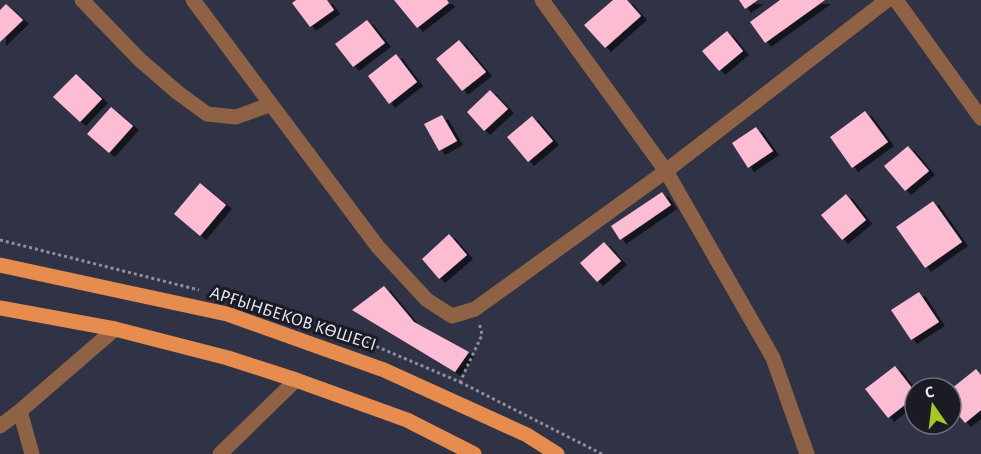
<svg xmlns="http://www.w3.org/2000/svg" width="981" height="454" viewBox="0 0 981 454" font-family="'Alegreya Sans',sans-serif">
<defs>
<filter id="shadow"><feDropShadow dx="6" dy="4" stdDeviation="0" flood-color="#0009"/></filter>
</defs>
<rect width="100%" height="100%" fill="#303245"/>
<path fill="#fcbcd3" filter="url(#shadow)" d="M296 0H327L334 10 310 27 292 3Z
M394 0H447L449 3 417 28Z
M613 0H627L641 16 605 48 584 25Z
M739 0H758L745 9Z
M780 0H825L765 43 750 22Z
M6 4 23 20 0 42V10Z
M367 20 385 43 353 67 335 44Z
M727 31 743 51 719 71 702 51Z
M459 40 486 72 462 91 436 59Z
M396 54 417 82 389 104 368 76Z
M76 74 102 99 80 122 53 97Z
M490 90 508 109 484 131 467 112Z
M111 107 133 126 109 153 87 134Z
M865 111 888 142 852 168 830 137Z
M442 115 457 141 439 151 424 124Z
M532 116 553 141 528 162 507 137Z
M756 127 773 151 748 168 732 143Z
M908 146 929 171 905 191 884 166Z
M200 183 226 205 200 236 174 214Z
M662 192 671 205 620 240 611 226Z
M846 194 866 220 842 240 821 215Z
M933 201 962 242 925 268 896 227Z
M449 234 467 255 439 279 422 259Z
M604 242 621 261 597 282 580 263Z
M384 286 414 322 469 352 455 372 352 310Z
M919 292 939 322 911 340 891 310Z
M895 366 915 392V397L888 418 865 389Z
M976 369 981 375V410L965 423 951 406V389Z"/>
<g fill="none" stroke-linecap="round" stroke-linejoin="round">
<path stroke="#8d8f9e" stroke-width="3" stroke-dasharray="3 3" stroke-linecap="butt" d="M0 240 199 290
M257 307 333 328 460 382 482 335 479 322
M460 382 602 454"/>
<path stroke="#8f6246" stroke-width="15" d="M82 0 140 60 177 92 207 114 236 117 269 105
M193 0 378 247 427 300 452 316 475 309 666 171 887 0
M542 0 666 171 773 358 807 454
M896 0 981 118
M20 411 32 454
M0 426 20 411 115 329
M220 454 296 380"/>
<path stroke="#e78c4f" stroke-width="15" d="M0 265 227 314 384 370 527 435 557 454
M0 308 115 329 228 358 296 380 407 420 474 454"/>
</g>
<g text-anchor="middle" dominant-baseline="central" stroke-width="6" stroke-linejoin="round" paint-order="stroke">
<g font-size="18" fill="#e9ebf7" stroke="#1a1b24">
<text transform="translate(293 319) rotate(18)">АРҒЫНБЕКОВ КӨШЕСІ</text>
</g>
</g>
<g transform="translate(933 406) rotate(346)"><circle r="28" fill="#1a1b24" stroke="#6d6e78" stroke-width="1.5"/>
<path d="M0-4.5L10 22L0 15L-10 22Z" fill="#a5c822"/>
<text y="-9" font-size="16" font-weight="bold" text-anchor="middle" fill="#e9ebf7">С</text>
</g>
</svg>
